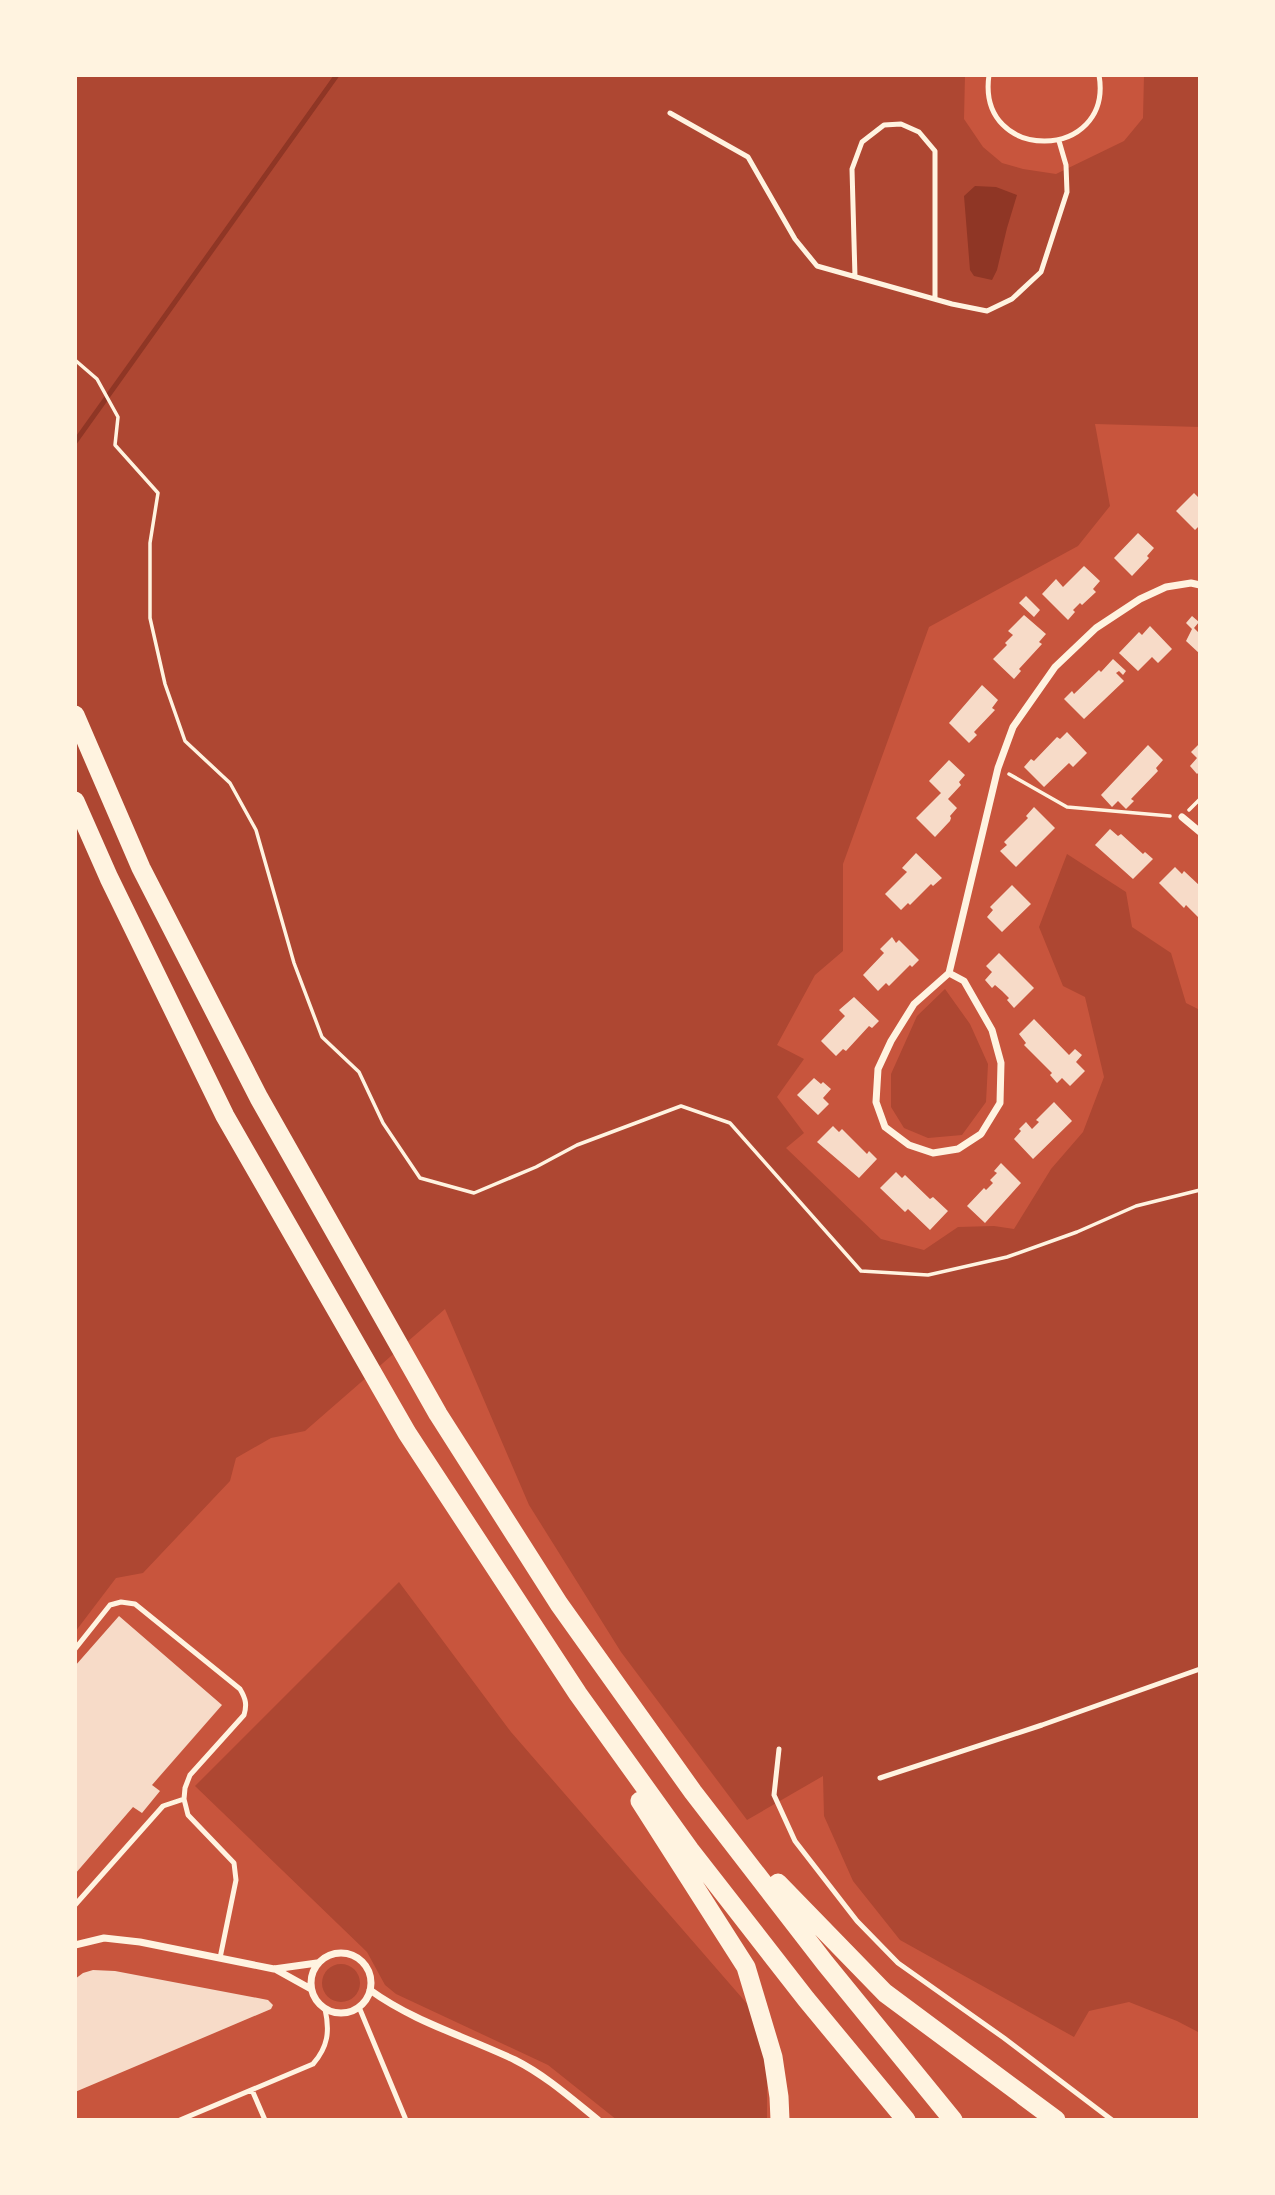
<svg xmlns="http://www.w3.org/2000/svg" width="1275" height="2195" viewBox="0 0 1275 2195" font-family="'Playfair Display',serif">
<rect width="100%" height="100%" fill="#c8553d"/>
<path fill="#ae4732" d="M75 75H965L964 119 983 147 1002 163 1023 169 1056 174 1124 141 1143 118 1144 75H1200V427L1095 424 1110 506 1078 546 929 627 843 864V951L815 975 777 1045 804 1059 777 1097 804 1133 786 1148 881 1239 924 1250 958 1227 994 1226 1014 1229 1051 1169 1083 1132 1104 1077 1085 997 1063 986 1039 927 1067 854 1126 892 1132 927 1171 953 1186 1003 1200 1010V2033L1177 2021 1129 2002 1089 2011 1074 2037 900 1940 853 1881 824 1816 823 1776 747 1820 621 1652 529 1505 445 1309 305 1431 271 1438 236 1458 230 1481 143 1573 116 1578 75 1632Z
M945 989 970 1024 988 1064 986 1102 962 1135 928 1138 904 1128 891 1107V1074L917 1016Z
M399 1582 511 1732 749 2006 767 2058V2120H617L548 2065 396 1994 385 1985 367 1952 195 1786Z
M322 1983a19 19 0 1 1 38 0a19 19 0 1 1-38 0Z"/>
<path fill="#8f3625" d="M975 186 996 187 1017 195 1007 228 997 270 992 280 974 276 970 270 964 196Z"/>
<g fill="none" stroke-linecap="round" stroke-linejoin="round">
<path stroke="#8f3625" stroke-width="5" d="M75 442 337 75"/>
</g>
<path fill="#f7dbc8" d="M1194 493 1200 499V525L1195 530 1176 511Z
M1138 533 1154 548 1147 556 1149 558 1132 576 1114 558Z
M1084 566 1100 581 1093 589 1096 592 1082 605 1080 603 1073 610 1075 612 1068 620 1042 594 1056 579 1063 587Z
M1026 596 1040 610 1034 617 1019 603Z
M1024 615 1046 634 1039 642 1042 644 1019 669 1021 671 1014 679 993 659 1007 645 1005 643 1013 635 1008 631Z
M1192 616 1199 622 1194 628 1200 634V654L1186 641 1192 629 1186 623Z
M1150 626 1172 649 1158 663 1152 657 1138 671 1119 653 1139 632 1142 635Z
M1113 659 1126 671 1123 675 1119 671 1116 673 1124 681 1084 719 1064 699 1072 691 1074 694 1099 670 1101 672Z
M982 685 998 700 992 708 995 710 974 732 977 735 969 743 949 723Z
M1067 732 1087 753 1073 767 1069 763 1044 787 1024 767 1031 759 1034 761 1057 737 1060 739Z
M1200 743V771L1197 774 1190 766 1197 758 1191 752Z
M1148 745 1163 760 1156 768 1158 771 1131 799 1134 801 1126 809 1118 801 1112 807 1101 795Z
M949 760 965 775 959 782 961 785 948 799 957 808 950 816 951 818 950 821 935 837 916 818 941 793 929 781Z
M1034 807 1055 828 1016 867 1000 851 1007 845 1004 842 1028 818 1026 816Z
M1110 829 1118 836 1121 834 1143 854 1145 852 1153 859 1133 879 1095 845Z
M916 853 942 878 933 886 931 884 910 905 908 903 901 910 885 894 907 872 902 868Z
M1175 867 1182 874 1184 871 1200 886V919L1186 905 1184 908 1159 883Z
M1012 885 1031 904 1002 932 987 917 993 910 990 907Z
M892 937 896 943 899 940 919 960 912 967 910 965 889 986 886 983 878 991 863 975 884 953 880 949Z
M999 953 1034 988 1014 1008 1007 1000 1009 998 1002 991 995 985 992 988 985 980 992 972 986 966Z
M854 997 879 1021 872 1028 869 1026 846 1051 843 1049 836 1056 821 1041 845 1016 839 1010Z
M1034 1019 1069 1055 1075 1049 1082 1055 1076 1062 1085 1071 1070 1086 1062 1078 1057 1083 1050 1075 1052 1073 1024 1045 1026 1043 1019 1034Z
M814 1078 821 1084 823 1082 831 1089 823 1098 829 1104 818 1115 797 1095Z
M1054 1102 1072 1121 1033 1159 1014 1139 1021 1131 1019 1129 1026 1122 1032 1129 1039 1122 1036 1120Z
M833 1126 839 1132 842 1129 867 1154 869 1151 877 1159 859 1178 817 1142Z
M1001 1163 1021 1183 985 1223 967 1206 984 1188 986 1190 993 1183 990 1180 997 1173 994 1171Z
M896 1172 902 1178 905 1175 930 1199 933 1197 948 1211 930 1230 908 1209 905 1212 880 1188Z
M119 1616 222 1705 152 1785 160 1791 142 1813 133 1807 75 1874V1666Z
M93 1970 115 1971 268 2000 273 2005 271 2009 75 2092V1979L83 1973Z"/>
<g fill="none" stroke-linecap="round" stroke-linejoin="round">
<path stroke="#fff3e0" stroke-width="3.5" d="M75 360 97 379 118 417 115 445 158 493 150 543V618L165 684 185 741 230 783 256 830 294 963 322 1037 359 1072 383 1123 420 1178 474 1193 536 1167 577 1145 681 1106 730 1123 861 1271 928 1275 1007 1257 1077 1232 1136 1206 1200 1190
M1009 774 1067 807 1170 816
M1189 810 1200 799"/>
<path stroke="#fff3e0" stroke-width="5" d="M989 75C976 164 1114 162 1099 75
M670 113 748 157 795 239 817 266 952 304 987 311 1012 299 1041 272 1067 192 1066 165 1059 141
M855 277 852 169 862 142 884 125 901 124 919 132 935 151V299
M75 1649 110 1605 121 1602 135 1604 240 1689C246 1699 247 1705 244 1715L190 1775 185 1788 184 1799 188 1815 234 1863 236 1880 220 1958
M779 1749 774 1795 795 1841 857 1921 898 1963 1004 2038 1112 2120
M880 1778 1042 1725 1200 1669
M75 1905 163 1806 184 1799
M359 2007 406 2120
M252 2090 265 2120
M180 2120 313 2064C328 2047 330 2031 325 2009"/>
<path stroke="#fff3e0" stroke-width="7" d="M1182 817 1200 832
M949 973 964 981 992 1030 1001 1063 1000 1103 981 1134 958 1149 933 1153 909 1145 885 1127 876 1102 878 1069 891 1041 914 1004 949 973 998 768 1013 727 1055 667 1096 628 1140 599 1166 587 1191 583 1200 585
M75 1945 104 1938 140 1942 274 1969 317 1963
M311 1983a30 30 0 1 1 60 0a30 30 0 1 1-60 0Z
M275 1969 311 1989
M370 1990C414 2022 467 2037 515 2060 545 2075 572 2099 598 2120"/>
<path stroke="#fff3e0" stroke-width="19" d="M75 715 141 868 259 1098 438 1414 559 1604 693 1792 825 1963 953 2120
M75 801 109 878 225 1116 407 1433 578 1694 690 1850 806 1999 906 2120
M640 1801 746 1967 773 2057 779 2097 780 2120
M778 1883 885 1993 1056 2120"/>
</g>
<rect width="1275" height="2195" fill="none" stroke="#fff3e0" stroke-width="154"/>
</svg>
